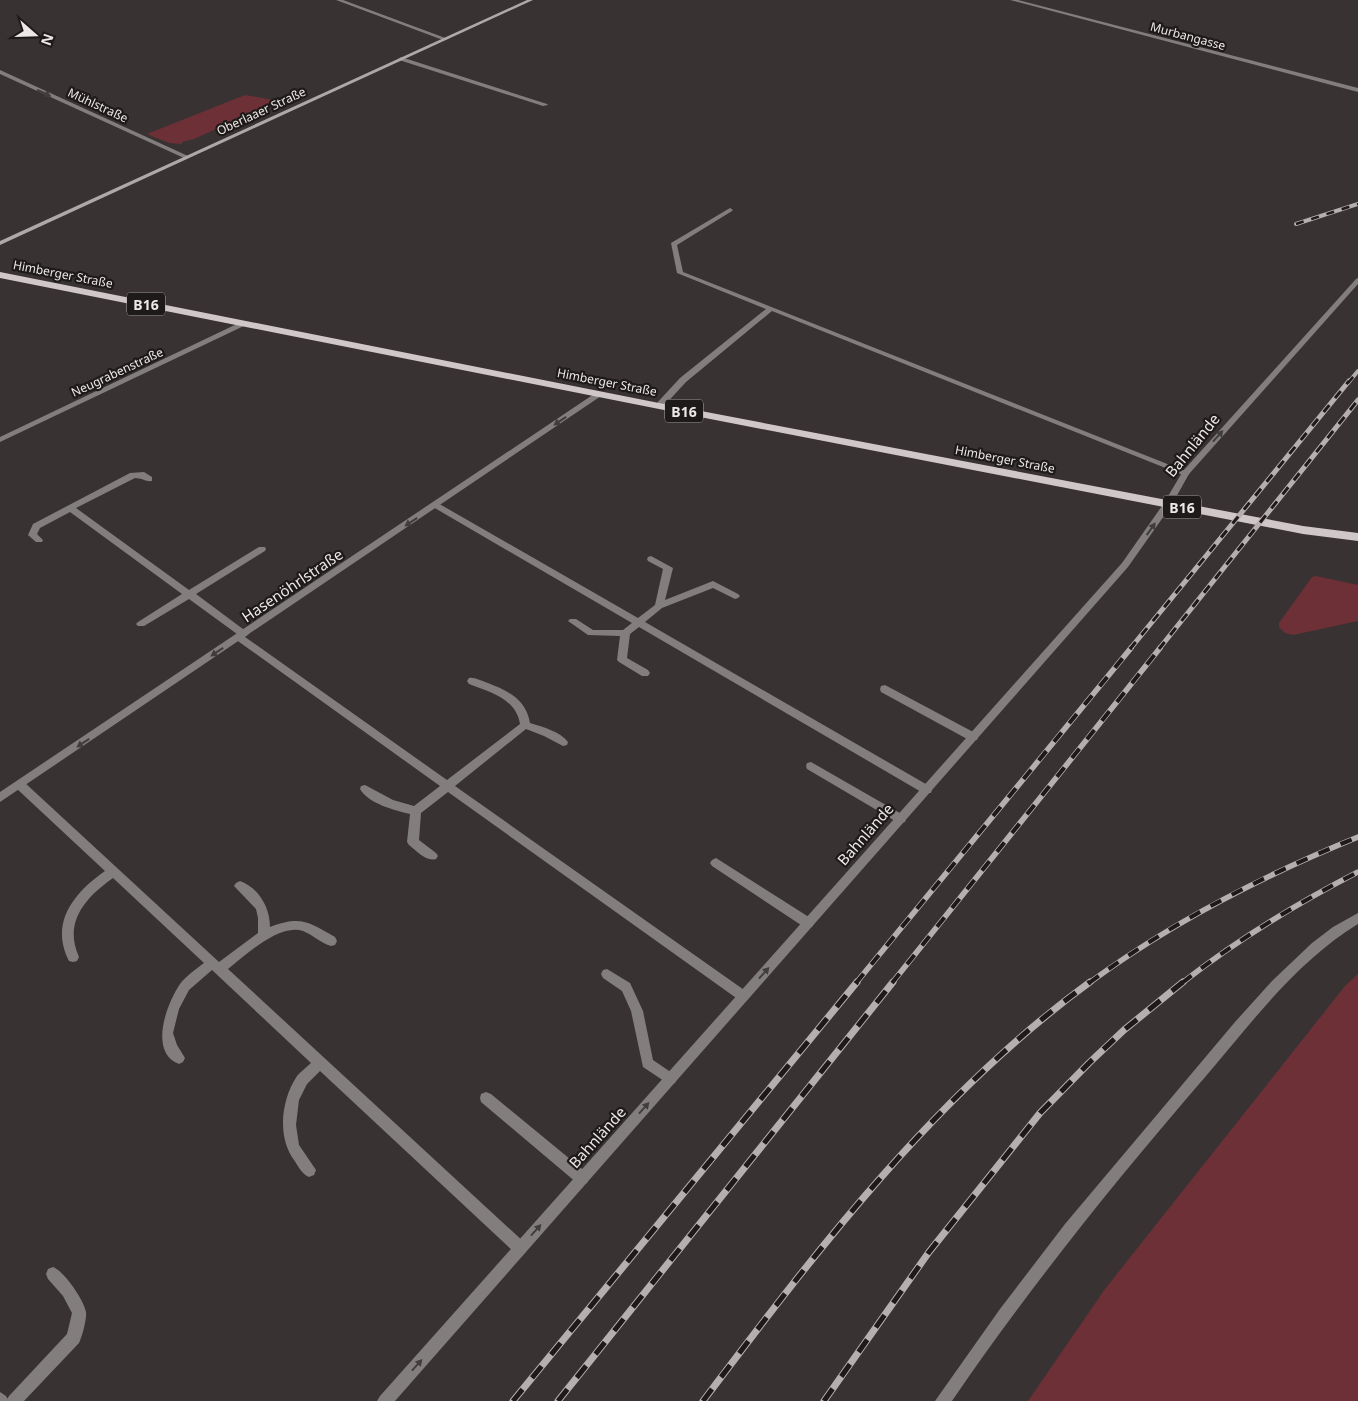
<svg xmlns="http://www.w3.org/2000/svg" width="1358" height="1401" viewBox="0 0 1358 1401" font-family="'Noto Sans',sans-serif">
<rect width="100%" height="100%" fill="#393232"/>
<path fill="#6d3037" d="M245 95 279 101 194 139 182 142V144L169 143 147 134Z
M1316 576 1358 585V621L1293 635 1285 633 1279 627V623L1312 577Z
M1358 974V1401H1028L1105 1289 1345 986Z"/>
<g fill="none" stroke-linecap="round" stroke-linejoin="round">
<path fill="#827e7e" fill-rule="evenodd" d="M401 57 547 104 548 105 543 106 399 60 398 59Z
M730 208 733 210 732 211 677 245 683 272 1190 473 1186 476 1183 475 772 311 686 382 662 408H656V404L680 378 766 309 677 273 671 243Z
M144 472 152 477V481C146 482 142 478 135 478L76 508 189 590 259 547H265L266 549 265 551 196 594 247 632 249 634 245 637 447 780 520 724C516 698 489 692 469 684L467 681 469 678C475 677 481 681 488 683 508 691 526 699 530 723 542 727 560 731 568 742L567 745 563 746 544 736 526 729 455 786 747 992 749 996 747 1000 743 1001 739 1000 448 792 421 813 419 840 436 853 438 856 436 859C426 862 417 851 409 845L407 842 410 814C394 810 369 804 360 789L361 786 365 785 393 800 414 806 440 786 235 639 233 637 237 634 189 599 144 626H138L136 624 138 622 182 594 70 512 40 528 37 534 43 540 42 542H36L28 535 33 524 130 473Z
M436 502 638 618 655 605 663 569 648 561 647 559 648 557 651 556 673 568 665 600 713 581 738 594 740 596 738 598 735 599 713 588 662 608 645 622 931 787 932 790 931 793H923L639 627 630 634 627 658 648 670 650 673 648 676H642L619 662 617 660 620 636 588 635 568 621 570 619H576L593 630H623L632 623 433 507 432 505Z
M885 685 977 734 978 737 977 740H969L881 692 880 689 881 686Z
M811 762 905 816 906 819 905 822 901 823 897 822 807 769 806 766 807 763Z
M20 781 24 782 219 962 258 933V918L256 909 234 886 236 883 240 881C259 888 270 908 270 927 301 915 309 922 335 937L337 941 335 945 331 946C321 943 313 935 303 931 279 923 245 956 228 969L525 1243 527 1248 525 1253 520 1255 515 1253 320 1071 307 1084 299 1100 296 1125 299 1145 316 1170 314 1175 309 1177C302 1174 298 1166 294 1160 277 1137 281 1100 297 1076 301 1071 307 1067 311 1063L212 970 189 990 179 1009 173 1033 177 1045 185 1058 183 1062 179 1064C148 1052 167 1003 180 984 186 976 196 969 204 963L113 878C86 897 63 922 79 957L77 961 73 962 69 961C49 922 75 892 105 871L16 788 15 785 16 782Z
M716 858 812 919 814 923 812 927 808 928 804 927 712 866 710 863 712 860Z
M1358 913V924C1296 962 1253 1021 1206 1076 1116 1180 1030 1287 952 1401H935L1000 1309 1065 1224 1235 1022 1272 981 1312 943 1333 927Z
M607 969 630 983 643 1011 653 1060 675 1075 676 1079 675 1083 670 1085 643 1067 631 1011 622 991 603 978 601 974 603 970Z
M486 1092 491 1094 587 1173 589 1178 587 1183 582 1185 577 1183 481 1102 480 1098 481 1094Z
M53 1267C64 1271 84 1300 86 1312 87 1319 82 1337 79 1343L24 1401H6L9 1396 67 1334 72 1313 63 1296 48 1279 46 1274 48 1269Z"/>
<path fill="#827e7e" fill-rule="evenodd" d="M336 0H343L448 39 443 40Z
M1010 0H1018L1358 88V92Z
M0 70 188 156 189 157 184 158 0 74Z
M1358 278V284L1189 474 1171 506 1128 567 395 1401H377L380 1396 1122 563 1164 503 1183 471 1356 279Z
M241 322 248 324 0 442V437Z
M597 392H600L604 394 0 802V792Z
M0 1392 6 1396 9 1401H0Z"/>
<path fill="#aea8a8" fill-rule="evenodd" d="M527 0H533L0 245V241Z"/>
<path fill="#d0c8c8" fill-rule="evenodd" d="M0 272 659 403 1303 526 1358 533V541L1303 534 659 409 0 278Z"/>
<defs>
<path id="rail-far3" d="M1296 224 1358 204
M1348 383 1358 371"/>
<path id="rail-far2" d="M1130 649 1349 381
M1159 649 1358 400"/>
<path id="rail-far1" d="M856 983 1131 648
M892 983 1160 648
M1089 983C1172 922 1262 876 1358 837
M1182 983C1237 940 1296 904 1358 872"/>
<path id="rail" d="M513 1401 857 982
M558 1401 893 982
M703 1401C817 1250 936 1094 1090 982
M824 1401 929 1252 1040 1113 1089 1063 1124 1030 1183 982"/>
</defs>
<use href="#rail-far3" stroke="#b5afaf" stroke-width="4"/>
<use href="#rail-far2" stroke="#b5afaf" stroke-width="5"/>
<use href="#rail-far1" stroke="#b5afaf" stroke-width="5.5"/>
<use href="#rail" stroke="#b5afaf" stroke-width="7"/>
<use href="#rail-far3" stroke="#1e1a1a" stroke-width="2.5" stroke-dasharray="8" stroke-linecap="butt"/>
<use href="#rail-far2" stroke="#1e1a1a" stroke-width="3" stroke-dasharray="9" stroke-linecap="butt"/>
<use href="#rail-far1" stroke="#1e1a1a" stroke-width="4" stroke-dasharray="12" stroke-linecap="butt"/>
<use href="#rail" stroke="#1e1a1a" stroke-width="5" stroke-dasharray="15" stroke-linecap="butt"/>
</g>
<defs><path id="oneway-solid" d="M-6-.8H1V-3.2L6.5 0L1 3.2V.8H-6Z" transform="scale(1.25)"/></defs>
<g fill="#413d3d">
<use href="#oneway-solid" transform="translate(44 93) rotate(25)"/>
<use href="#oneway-solid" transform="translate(560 421) rotate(146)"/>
<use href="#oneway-solid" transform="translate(1218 436) rotate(-48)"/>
<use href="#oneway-solid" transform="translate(411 522) rotate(146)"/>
<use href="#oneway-solid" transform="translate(1151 529) rotate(-55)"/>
<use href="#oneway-solid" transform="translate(217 652) rotate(146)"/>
<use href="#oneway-solid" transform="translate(83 743) rotate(146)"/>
<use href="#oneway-solid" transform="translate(764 973) rotate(-48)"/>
<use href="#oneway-solid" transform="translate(644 1108) rotate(-48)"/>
<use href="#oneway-solid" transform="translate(536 1230) rotate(-48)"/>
<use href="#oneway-solid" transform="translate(417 1365) rotate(-48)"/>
</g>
<g text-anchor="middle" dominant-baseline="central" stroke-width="4.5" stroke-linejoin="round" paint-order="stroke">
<g font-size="12" fill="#ede8e8" stroke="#1e1a1a">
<text transform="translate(1188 36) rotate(15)">Murbangasse</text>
<text transform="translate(98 105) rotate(25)">Mühlstraße</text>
<text transform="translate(261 111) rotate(-25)">Oberlaaer Straße</text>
<text transform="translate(63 274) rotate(11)">Himberger Straße</text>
<text transform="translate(117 372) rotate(-25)">Neugrabenstraße</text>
<text transform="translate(607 382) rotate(11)">Himberger Straße</text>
<text transform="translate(1005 459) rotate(11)">Himberger Straße</text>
</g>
<g fill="#1e1a1a" stroke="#afaaaa" stroke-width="1">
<rect x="127" y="292.5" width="38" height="23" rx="4"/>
<rect x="665" y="399.5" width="38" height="23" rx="4"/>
<rect x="1163" y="495.5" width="38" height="23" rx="4"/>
</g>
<g font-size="14" font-weight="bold" fill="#ede8e8">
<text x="146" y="304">B16</text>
<text x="684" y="411">B16</text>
<text x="1182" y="507">B16</text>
</g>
<g font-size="15" fill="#ede8e8" stroke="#1e1a1a">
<text transform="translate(1192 445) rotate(-51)">Bahnlände</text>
<text transform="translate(292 585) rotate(-34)">Hasenöhrlstraße</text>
<text transform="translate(865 834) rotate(-49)">Bahnlände</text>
<text transform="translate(597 1137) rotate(-48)">Bahnlände</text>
</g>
</g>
<g transform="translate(35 35) rotate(110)" stroke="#1e1a1a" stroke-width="4" paint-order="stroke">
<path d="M0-4L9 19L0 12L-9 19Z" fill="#ede8e8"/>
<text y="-8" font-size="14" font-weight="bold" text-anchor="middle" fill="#ede8e8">N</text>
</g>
</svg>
